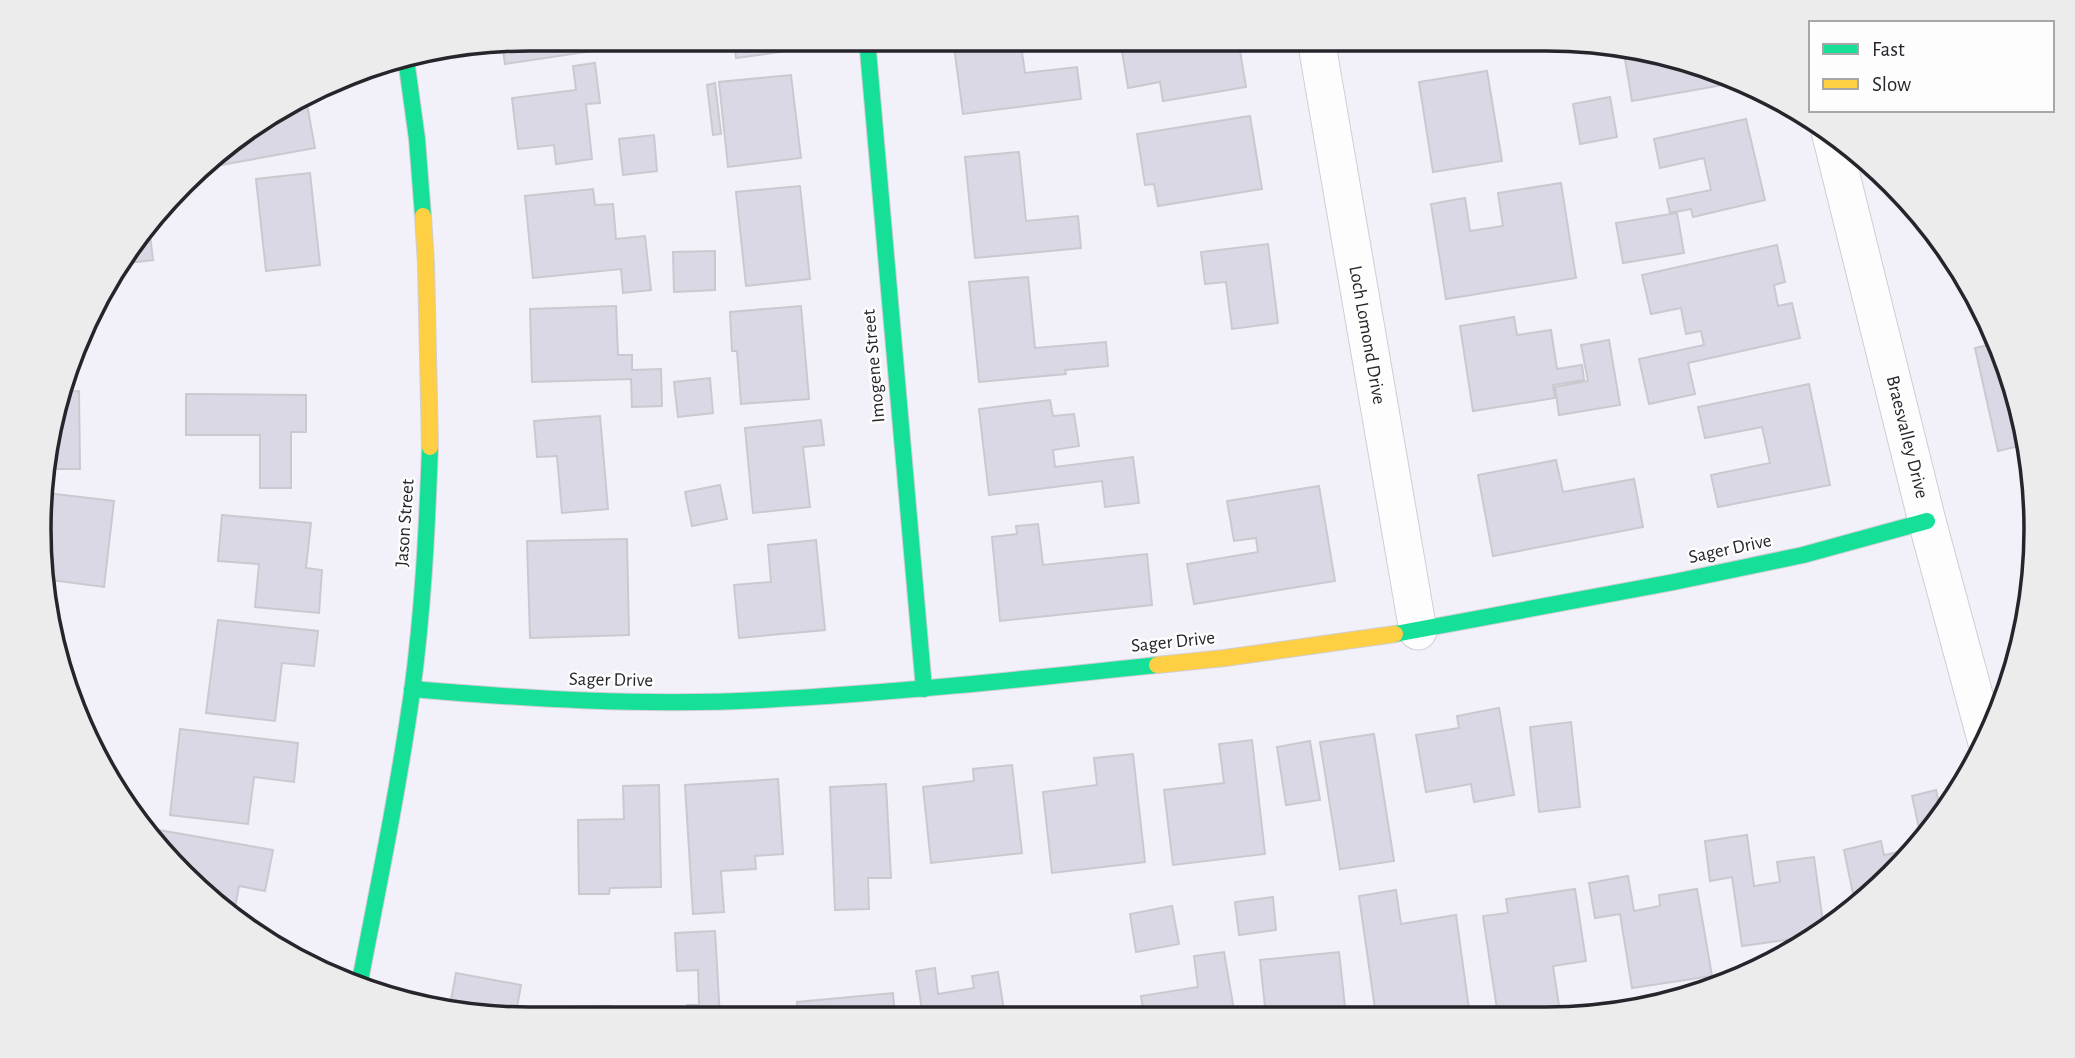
<svg xmlns="http://www.w3.org/2000/svg" width="2075" height="1058" viewBox="0 0 2075 1058" font-family="'Alegreya Sans',sans-serif">
<rect width="100%" height="100%" fill="#f2f0f8"/>
<path fill="#dbd8e5" stroke="#cac9cf" stroke-width="2" d="M529 38 632 39 633 45 505 64 502 43Z
M704 39H794L795 50 736 58 734 41 705 45Z
M953 39H1020L1025 73 1077 67 1081 99 963 114Z
M1120 39H1238L1246 87 1163 101 1160 82 1128 88Z
M1623 47 1673 55 1721 73 1723 85 1632 101Z
M595 63 600 103 586 104 592 159 556 164 554 145 518 149 512 98 576 90 573 66Z
M1487 71 1502 161 1433 172 1419 82Z
M791 75 801 158 728 167 719 82Z
M715 83 721 134 713 135 707 85Z
M1610 97 1617 137 1580 144 1573 104Z
M306 99 315 148 221 165 219 152 230 140Z
M1250 116 1262 189 1158 206 1154 184 1145 185 1137 134Z
M1746 119 1765 200 1693 217 1691 209 1670 213 1667 199 1711 190 1704 158 1660 168 1654 139Z
M654 135 657 171 623 175 619 139Z
M1019 152 1026 221 1078 216 1081 248 975 258 965 157Z
M310 173 320 265 266 271 256 179Z
M1561 183 1576 278 1446 299 1431 204 1465 198 1470 231 1503 226 1498 193Z
M800 186 810 279 746 286 736 192Z
M593 189 595 205 613 204 616 239 645 236 651 290 623 293 621 269 533 278 525 196Z
M1677 213 1684 253 1623 263 1616 223Z
M149 226 153 260 118 264 121 257Z
M1268 244 1278 323 1232 329 1226 282 1205 284 1201 252Z
M1777 245 1785 282 1774 285 1778 306 1792 303 1800 338 1688 363 1695 394 1649 404 1639 359 1704 345 1701 331 1686 334 1681 308 1651 314 1642 275Z
M715 251V290L674 292 673 252Z
M1028 277 1035 348 1106 342 1108 366 1065 370 1066 374 979 382 969 282Z
M616 306 618 355H632V370L661 369 662 406 632 407 631 379 532 382 530 309Z
M801 306 809 399 741 404 737 351H732L730 312Z
M1514 317 1517 335 1551 330 1557 369 1582 365 1584 380 1553 385 1555 398 1473 411 1460 326Z
M1609 340 1620 405 1559 415 1555 387 1588 381 1581 345Z
M1997 343 2010 371 2027 444 1998 451 1975 348Z
M710 378 713 413 678 417 674 382Z
M1809 384 1830 485 1718 507 1711 475 1770 463 1762 427 1705 438 1698 407Z
M79 391 80 469H54V456H51L48 433 61 392Z
M186 394 306 395V432H291V488H260V435H186Z
M1050 400 1053 416 1074 414 1079 446 1053 450 1055 467 1133 457 1139 503 1105 507 1102 481 989 495 979 409Z
M600 416 608 509 562 513 557 456 537 457 534 421Z
M821 420 824 445 803 447 810 507 753 513 745 428Z
M1556 460 1563 492 1634 479 1643 527 1493 556 1478 475Z
M720 485 727 519 692 526 685 492Z
M1319 486 1335 581 1194 604 1187 564 1258 552 1256 538 1234 541 1227 501Z
M46 493 114 501 104 587 43 579Z
M2033 497 2035 560 2025 499Z
M222 515 311 523 306 568 322 570 319 613 255 607 259 564 218 561Z
M1038 524 1043 565 1147 554 1152 605 1000 621 992 537 1017 534 1016 526Z
M627 539 629 635 530 638 527 541Z
M816 540 825 630 739 638 734 585 771 582 768 545Z
M43 589 49 590 47 607 43 593Z
M218 620 318 631 314 666 282 663 275 721 206 713Z
M1499 708 1514 795 1474 802 1471 784 1426 792 1416 735 1459 728 1457 716Z
M1571 722 1580 807 1539 812 1530 727Z
M180 729 298 743 294 782 254 777 248 824 170 815Z
M1374 734 1394 861 1340 869 1320 742Z
M1252 740 1265 854 1173 865 1164 790 1224 783 1219 744Z
M1310 741 1320 800 1286 805 1277 747Z
M1133 754 1145 862 1052 873 1043 792 1097 785 1094 758Z
M1012 765 1022 853 931 863 923 787 974 781 973 769Z
M778 779 783 854 755 856 756 869 721 871 724 912 693 914 685 785Z
M886 784 891 878H868L869 909 835 910 830 787Z
M659 785 661 887 610 888 609 894H579L578 820 624 819 623 786Z
M1936 790 1941 813 1922 842 1912 796Z
M159 830 273 850 265 891 239 886 234 913 182 876 157 841Z
M1747 835 1754 886 1780 882 1777 862 1814 857 1824 930 1814 936 1742 946 1732 877 1710 881 1705 841Z
M1881 841 1884 855 1918 848 1856 908 1844 850Z
M1628 876 1634 911 1660 906 1659 895 1697 889 1712 976 1632 988 1620 914 1595 918 1589 883Z
M1575 889 1586 961 1553 966 1559 1006 1498 1016 1483 916 1508 913 1506 899Z
M1396 890 1401 924 1456 915 1469 1009 1453 1011V1016H1376L1359 896Z
M1273 897 1276 930 1239 935 1235 902Z
M1172 906 1179 944 1136 952 1130 914Z
M715 931 720 1018H688L687 1005H699L698 970 677 971 675 933Z
M1224 952 1235 1016 1144 1017 1141 996 1198 987 1194 956Z
M1339 952 1346 1016H1266L1260 960Z
M935 968 938 994 974 988 972 976 998 972 1005 1017H923L916 971Z
M456 973 521 985 515 1018H497L449 1011Z
M893 993 895 1017 798 1018 797 1002Z
M611 1006V1018H569V1007Z
M639 1013H669V1018H640Z"/>
<g fill="none" stroke-linecap="round" stroke-linejoin="round">
<defs>
<path id="street" d="M1316 39 1418 631
M1830 131 1927 521 1987 743"/>
<path id="fast" d="M867 39 924 689
M406 59 417 139 423 216
M1395 634 1674 582 1803 555 1927 521
M412 689C528 699 645 706 761 700 894 693 1025 679 1157 665
M359 986C378 888 398 791 412 692 423 611 427 529 430 447"/>
<path id="slow" d="M423 216 426 264 430 447
M1157 665 1225 658 1395 634"/>
</defs>
<use href="#street" stroke="#d0ced5" stroke-width="39"/>
<use href="#fast" stroke="#d0ced5" stroke-width="18"/>
<use href="#slow" stroke="#d0ced5" stroke-width="18"/>
<use href="#street" stroke="#fdfdfe" stroke-width="37"/>
<use href="#fast" stroke="#16e098" stroke-width="16"/>
<use href="#slow" stroke="#ffcf43" stroke-width="16"/>
</g>
<g text-anchor="middle" dominant-baseline="central" stroke-width="5" stroke-linejoin="round" paint-order="stroke">
<g font-size="19" fill="#27252c" stroke="#fdfdfd">
<text transform="translate(1367 335) rotate(80)">Loch Lomond Drive</text>
<text transform="translate(874 366) rotate(-95)">Imogene Street</text>
<text transform="translate(1907 437) rotate(76)">Braesvalley Drive</text>
<text transform="translate(405 523) rotate(-86)">Jason Street</text>
<text transform="translate(1730 549) rotate(-12)">Sager Drive</text>
<text transform="translate(1173 642) rotate(-6)">Sager Drive</text>
<text transform="translate(611 680) rotate(1)">Sager Drive</text>
</g>
</g>
<path d="M0 0H2075V1058H0ZM529 51H1546A478 478 0 0 1 2024 529V529A478 478 0 0 1 1546 1007H529A478 478 0 0 1 51 529V529A478 478 0 0 1 529 51Z" fill="#ececec" fill-rule="evenodd"/>
<path fill="none" stroke="#27252c" stroke-width="3.5" d="M529 51H1546A478 478 0 0 1 2024 529V529A478 478 0 0 1 1546 1007H529A478 478 0 0 1 51 529V529A478 478 0 0 1 529 51Z"/>
<rect x="1809" y="21" width="245" height="91" fill="#fdfdfd" stroke="#a7a7a9" stroke-width="2"/>
<rect x="1823" y="44" width="35" height="10" fill="#16e098" stroke="#a7a7a9" stroke-width="2"/>
<text x="1872" y="56" font-size="21" fill="#27252c">Fast</text>
<rect x="1823" y="79" width="35" height="10" fill="#ffcf43" stroke="#a7a7a9" stroke-width="2"/>
<text x="1872" y="91" font-size="21" fill="#27252c">Slow</text>
</svg>
